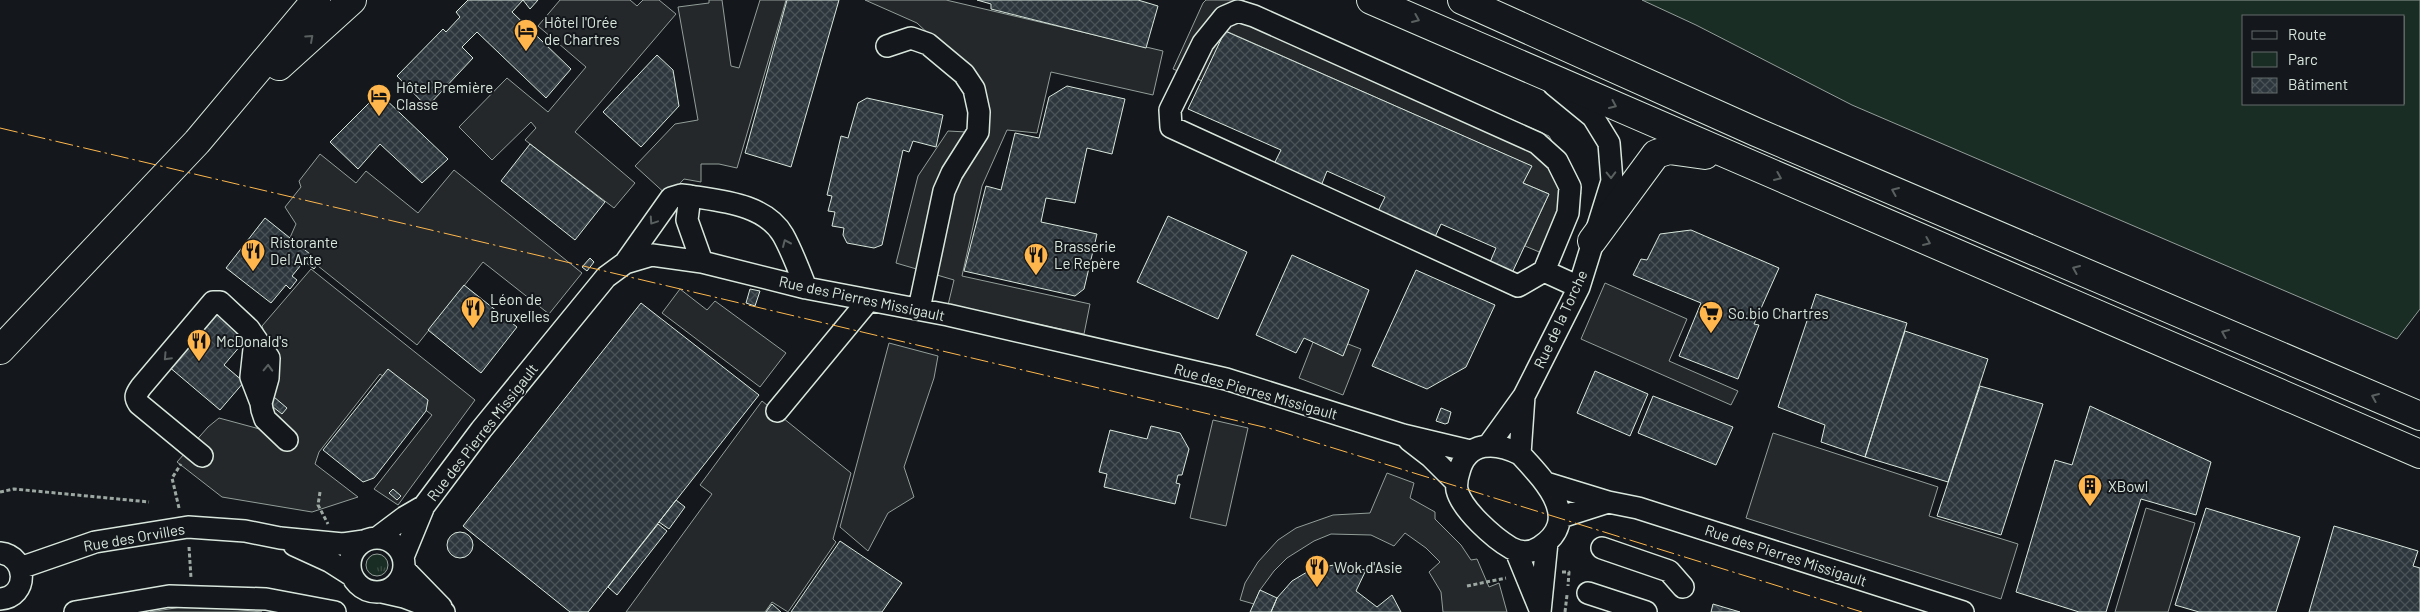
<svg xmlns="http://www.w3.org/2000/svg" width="2420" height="612" viewBox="0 0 2420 612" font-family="Barlow,sans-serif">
<defs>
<pattern id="grass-tufts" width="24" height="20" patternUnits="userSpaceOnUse" patternTransform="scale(1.25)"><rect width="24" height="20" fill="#1a2d24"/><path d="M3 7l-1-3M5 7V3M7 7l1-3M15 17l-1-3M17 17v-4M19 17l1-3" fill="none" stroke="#3b4b43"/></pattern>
<pattern id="building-cross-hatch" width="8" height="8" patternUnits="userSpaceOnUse" patternTransform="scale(1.25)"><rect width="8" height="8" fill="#2c363c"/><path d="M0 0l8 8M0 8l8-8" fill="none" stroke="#4a5358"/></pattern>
</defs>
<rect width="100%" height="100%" fill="#14181c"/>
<path fill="url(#grass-tufts)" stroke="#939e99" d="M366 565a11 11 0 1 1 22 0a11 11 0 1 1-22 0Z"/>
<path fill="#1a2d24" stroke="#939e99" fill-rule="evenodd" d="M1642 0H2420V309L2397 339 1852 105 1696 25ZM2404 16V104H2244V16Z"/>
<path fill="#24282b" stroke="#939e99" d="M560 0H630L637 6 643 0H659L676 14 575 132 635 183 614 208 525 140 536 128 531 122 492 160 459 127 507 78 548 112 586 67 538 26Z
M709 0H722L731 66 739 68 760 0H786L737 168 719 164H701V182L684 179 668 196 635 166 675 124 698 120 678 7 709 3Z
M865 0H946L1163 51 1153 95 1051 72 1037 133 1007 130 982 186 962 276 1090 304 1084 334 948 305 954 280 896 263 918 176 948 131 967 132 985 102 964 67 917 23Z
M1206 0H1242L1549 136 1581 193 1556 259 1525 246 1549 194 1523 183 1531 166 1226 31 1202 81 1173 69 1203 3Z
M320 154 356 183 366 171 418 213 454 170 582 273 549 314 483 262 417 345 288 242 296 224 285 207 301 187 299 181Z
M311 269 475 400 398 505 374 489 432 415 380 374 319 452 315 464 358 497 312 512 222 497 177 462 208 427 219 418 267 431 271 419V352L262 326Z
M1605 283 1687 319 1669 361 1738 391 1731 405 1581 339Z
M680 289 707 310 715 301 786 353 760 387 662 313Z
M1317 332 1361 349 1343 395 1299 378Z
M889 343 938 356 934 378 904 467 914 497 888 513 868 551 840 527Z
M762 401 851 473 833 539 836 542 788 612 772 602 765 612H626L712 494 700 485Z
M1213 420 1248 428 1226 526 1190 518Z
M1773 433 1938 487 1929 516 2018 544 2001 599 1746 518Z
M1387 473 1414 483 1410 498 1435 512V519L1461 545 1471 560 1477 559 1489 587 1499 583 1507 612H1443L1441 592 1429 572 1440 562 1426 548 1405 533 1394 546 1371 535 1331 534 1314 541 1287 558 1274 571 1260 590 1254 604 1240 600 1245 583 1258 562 1278 540 1296 528 1333 515 1370 513Z
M2146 508 2195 523 2168 612H2115Z
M194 605 262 612H150Z"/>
<path fill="url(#building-cross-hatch)" stroke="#d8e6dc" d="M468 0H538L530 9 523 0 512 12 571 69 546 98 477 32 462 47 473 58 427 107 397 76 443 29 446 32 460 17 456 12Z
M787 0H839L791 167 745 153Z
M977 0H1138L1158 6 1146 48 991 9V4Z
M1225 31 1532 166 1523 183 1549 194 1512 273 1490 262 1496 248 1441 224 1435 237 1378 211 1385 197 1327 171 1321 186 1274 164 1281 150 1188 109Z
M657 55 673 70 679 106 641 147 603 112Z
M1067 86 1125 99 1112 154 1087 148 1075 203 1046 198 1041 222 1097 234 1084 289 1075 296 964 271 986 186 1001 190 1015 133 1039 138 1049 97Z
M379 93 448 159 422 183 380 144 358 169 330 142Z
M867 98 943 115 936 147 913 141 909 152 903 150 882 245 874 248 847 243 843 235 844 228 832 226 835 212 828 211 832 196 827 195 841 136 848 138 858 103Z
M530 144 605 202 575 240 501 181Z
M1168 216 1247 252 1218 319 1137 282Z
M265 218 310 254 292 276 297 280 290 289 286 285 271 303 226 268Z
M1691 230 1779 268 1754 324 1759 325 1738 379 1679 356 1701 303 1633 275 1641 259 1647 260 1660 234Z
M310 254 320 261 314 269 304 261Z
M1292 255 1369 290 1343 356 1304 338 1296 353 1256 335Z
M590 258 594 262 587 271 582 267Z
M1416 270 1495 305 1466 367 1427 389 1372 366Z
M464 285 517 327 481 373 428 330Z
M750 289 760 291 755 306 746 303Z
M1816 294 1907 323 1865 457 1821 442 1825 425 1778 407Z
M641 303 759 395 588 612H570L463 526Z
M216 311 247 338 224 365 244 382 220 410 168 366Z
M1905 331 1988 359 1948 482 1865 457Z
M388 369 428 400 426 411 374 478 363 482 323 450Z
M1595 371 1648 394 1630 436 1577 413Z
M1980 386 2043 404 2001 535 1937 516Z
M1653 396 1733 427 1716 465 1638 433Z
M274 397 287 408 282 414 268 403Z
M2090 406 2211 462 2196 515 2141 499 2106 612H2079L2016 592 2055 460 2072 465Z
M1441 408 1451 412 1448 423 1445 424 1436 421Z
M1151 426 1180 433 1189 449 1182 475H1178L1176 483 1180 484 1175 504 1104 487 1107 474 1099 472 1110 430 1147 439Z
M393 489 401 496 397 500 389 493Z
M676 500 685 507 669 529 659 522Z
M2206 508 2300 537 2276 612H2199L2175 605Z
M658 524 667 531 617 595 608 587Z
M2334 526 2418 551 2413 566 2420 568V612H2309Z
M447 545a13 13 0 1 1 26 0a13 13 0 1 1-26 0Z
M840 541 902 583 882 612H791Z
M1334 565 1366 570 1356 591 1377 607 1392 595 1401 612H1271L1277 598 1292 581 1312 569Z
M1260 590 1277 598 1271 612H1250Z
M772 604 781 612H766Z
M1713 604 1740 612H1711Z"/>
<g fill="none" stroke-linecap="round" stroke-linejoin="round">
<defs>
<path id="minor" d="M1238 11 1254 16 1537 143 1557 161 1570 187 1568 213 1544 271 1518 286 1171 127 1170 110 1203 43 1224 17Z
M887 46 911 38 928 44 964 74 974 89 979 112 978 132 952 173 944 191 919 309
M702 262 687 220 690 196C721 201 765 204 783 235 792 251 799 270 806 288
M625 263 671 198 681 195 690 196
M1544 271 1579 287
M255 340 251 377 261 403
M777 411 868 301
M1409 440 1431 457 1456 482
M1488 446 1524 396 1579 287 1612 181 1609 143 1593 117 1554 85
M1520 454C1496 442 1467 440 1459 472 1457 478 1456 484 1457 490 1462 510 1494 538 1511 548 1520 553 1531 553 1540 547 1583 519 1544 480 1520 454L1524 396
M202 456 139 404C134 397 136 394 141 387L213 302H220L249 329 269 358 268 378 261 403 262 410 265 419 287 440
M1546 483 1608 502 1638 508 1963 612
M1561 517 1608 502
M350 565a27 27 0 1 1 54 0a27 27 0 1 1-54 0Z
M377 538 405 517 424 506
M294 545 329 561 351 575
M1602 548 1669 571 1683 587
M1516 551 1539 607
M0 553C28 556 29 597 0 599
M403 557 424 506 481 430 606 277 625 263 652 255 702 262 806 288 948 315 1226 379 1403 435 1470 451
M20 568 95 542 188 527 245 531 280 538 343 544 364 541
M404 569 441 607
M382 592 404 597 444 612
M1588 593 1646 612
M75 612 169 596 266 599 335 612
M1540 612 1547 542"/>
<path id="major" d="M1371 0 2420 454
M1462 0 1756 132 2420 416
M279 66 352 0
M1592 241 1656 154 1669 150 1705 155
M0 350 197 142 316 0"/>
</defs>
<use href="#minor" stroke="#d8e6dc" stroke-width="24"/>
<use href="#major" stroke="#d8e6dc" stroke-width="30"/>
<path stroke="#9da8a2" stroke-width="3" stroke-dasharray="4 2.5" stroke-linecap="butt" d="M0 492 14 489 149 502
M320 492 318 505 328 524
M179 508 172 478 181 464
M189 547 191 578
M1562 572H1569L1568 586
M1467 586 1506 578
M1565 612 1567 595"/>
<use href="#minor" stroke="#14181c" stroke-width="21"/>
<use href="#major" stroke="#14181c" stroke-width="28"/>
<path stroke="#ffb74d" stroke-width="1" stroke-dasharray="18 4 2.5 4" stroke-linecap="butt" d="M0 128 1272 429 1862 612"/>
</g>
<defs><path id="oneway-chevron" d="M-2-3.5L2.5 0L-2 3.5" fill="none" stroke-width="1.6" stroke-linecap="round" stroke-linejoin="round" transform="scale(1.25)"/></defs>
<g stroke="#59605f">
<use href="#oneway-chevron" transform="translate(1416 19) rotate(23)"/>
<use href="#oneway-chevron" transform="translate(310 38) rotate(-42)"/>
<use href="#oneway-chevron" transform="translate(1613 105) rotate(24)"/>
<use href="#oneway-chevron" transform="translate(1611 175) rotate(89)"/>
<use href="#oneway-chevron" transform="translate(1778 177) rotate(23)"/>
<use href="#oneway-chevron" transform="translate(1895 191) rotate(-157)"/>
<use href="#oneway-chevron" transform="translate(653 221) rotate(124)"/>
<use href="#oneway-chevron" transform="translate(1927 242) rotate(23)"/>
<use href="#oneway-chevron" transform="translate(786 243) rotate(-114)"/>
<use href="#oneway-chevron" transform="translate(2076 269) rotate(-157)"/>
<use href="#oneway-chevron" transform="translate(2225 333) rotate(-157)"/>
<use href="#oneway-chevron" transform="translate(167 357) rotate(133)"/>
<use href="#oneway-chevron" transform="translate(268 368) rotate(-88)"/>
<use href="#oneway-chevron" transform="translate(2375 397) rotate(-157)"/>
</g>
<defs>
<symbol id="hotel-pin" viewBox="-11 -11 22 30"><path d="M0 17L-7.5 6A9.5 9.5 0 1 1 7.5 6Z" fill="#ffb74d" stroke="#14181c"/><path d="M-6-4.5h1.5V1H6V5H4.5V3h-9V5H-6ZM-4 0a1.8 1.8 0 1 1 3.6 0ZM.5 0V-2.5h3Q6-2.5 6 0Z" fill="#111"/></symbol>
<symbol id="restaurant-pin" viewBox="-11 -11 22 30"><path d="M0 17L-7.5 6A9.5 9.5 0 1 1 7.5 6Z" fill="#ffb74d" stroke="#14181c"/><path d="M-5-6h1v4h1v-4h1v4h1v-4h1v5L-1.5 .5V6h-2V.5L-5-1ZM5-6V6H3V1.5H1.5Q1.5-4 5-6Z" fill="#111"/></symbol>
<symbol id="supermarket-pin" viewBox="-11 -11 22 30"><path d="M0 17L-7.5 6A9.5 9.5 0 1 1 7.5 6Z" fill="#ffb74d" stroke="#14181c"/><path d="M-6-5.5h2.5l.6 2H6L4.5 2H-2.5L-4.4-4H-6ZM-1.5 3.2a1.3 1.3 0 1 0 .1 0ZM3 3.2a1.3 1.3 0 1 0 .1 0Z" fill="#111"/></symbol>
<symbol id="building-pin" viewBox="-11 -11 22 30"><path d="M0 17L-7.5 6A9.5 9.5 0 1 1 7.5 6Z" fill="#ffb74d" stroke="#14181c"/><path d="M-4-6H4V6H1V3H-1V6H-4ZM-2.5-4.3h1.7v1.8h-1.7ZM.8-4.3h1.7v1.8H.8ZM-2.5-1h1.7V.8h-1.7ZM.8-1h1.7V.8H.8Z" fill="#111"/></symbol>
</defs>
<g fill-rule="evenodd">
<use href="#hotel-pin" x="512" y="17" width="28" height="38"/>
<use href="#hotel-pin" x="365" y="82" width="28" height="38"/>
<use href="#restaurant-pin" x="239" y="237" width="28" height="38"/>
<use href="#restaurant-pin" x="1022" y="241" width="28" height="38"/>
<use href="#restaurant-pin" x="459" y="294" width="28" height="38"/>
<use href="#supermarket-pin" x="1697" y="299" width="28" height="38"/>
<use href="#restaurant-pin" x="185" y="327" width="28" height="38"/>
<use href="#building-pin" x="2076" y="472" width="28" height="38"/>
<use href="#restaurant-pin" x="1303" y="553" width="28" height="38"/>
</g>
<g text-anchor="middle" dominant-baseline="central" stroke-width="4" stroke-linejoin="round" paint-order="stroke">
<g font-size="15" fill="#d8e6dc" stroke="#14181c" text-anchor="start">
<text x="544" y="22">Hôtel l'Orée<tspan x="544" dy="17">de Chartres</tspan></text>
<text x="396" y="87">Hôtel Première<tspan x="396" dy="17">Classe</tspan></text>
<text x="270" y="242">Ristorante<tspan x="270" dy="17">Del Arte</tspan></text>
<text x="1054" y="246">Brasserie<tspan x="1054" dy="17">Le Repère</tspan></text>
<text x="490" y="299">Léon de<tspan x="490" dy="17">Bruxelles</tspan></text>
<text x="1728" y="313">So.bio Chartres</text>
<text x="216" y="341">McDonald's</text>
<text x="2108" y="486">XBowl</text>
<text x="1334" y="567">Wok d'Asie</text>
</g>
<g font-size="15" fill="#d8e6dc" stroke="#14181c">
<text transform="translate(862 298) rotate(12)">Rue des Pierres Missigault</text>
<text transform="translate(1560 319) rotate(-65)">Rue de la Torche</text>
<text transform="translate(1256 391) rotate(16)">Rue des Pierres Missigault</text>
<text transform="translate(482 432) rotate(-52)">Rue des Pierres Missigault</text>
<text transform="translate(134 537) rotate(-10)">Rue des Orvilles</text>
<text transform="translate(1786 555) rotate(18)">Rue des Pierres Missigault</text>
</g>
</g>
<rect x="2242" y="15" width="162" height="90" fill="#14181c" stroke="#626a69"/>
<rect x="2252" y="31" width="25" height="8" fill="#14181c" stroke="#626a69"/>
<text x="2288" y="40" font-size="15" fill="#d8e6dc">Route</text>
<rect x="2252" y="52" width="25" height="15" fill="#1a2d24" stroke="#626a69"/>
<text x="2288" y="65" font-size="15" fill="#d8e6dc">Parc</text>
<rect x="2252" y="78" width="25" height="15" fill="url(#building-cross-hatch)" stroke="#626a69"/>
<text x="2288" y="90" font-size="15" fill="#d8e6dc">Bâtiment</text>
</svg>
